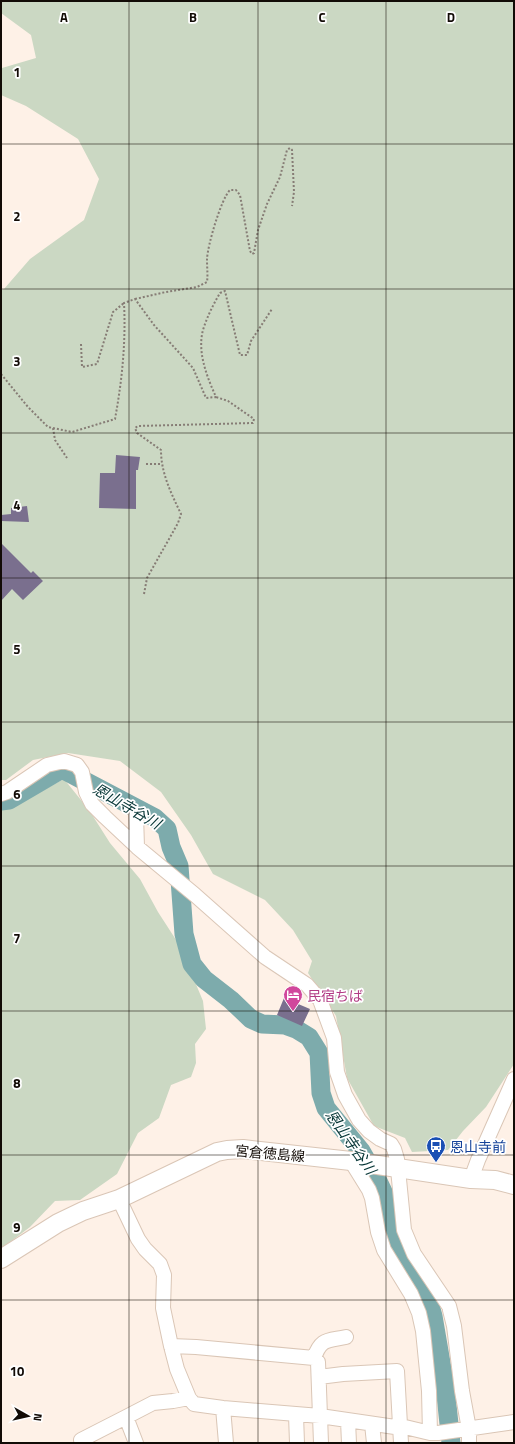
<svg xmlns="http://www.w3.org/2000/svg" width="515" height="1444" viewBox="0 0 515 1444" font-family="'Titillium Web','Noto Sans JP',sans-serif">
<rect width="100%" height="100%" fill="#fef1e7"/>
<path fill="#cbd8c3" d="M1 1H514V1064L486 1107 463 1131 448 1150 412 1152 405 1138 374 1126 347 1078 336 1016 308 973 312 961 293 930 265 900 213 874 191 835 161 792 120 761 68 753 33 760 6 780H1V290L4 289 30 259 84 220 99 179 78 139 26 106 1 95 2 68 36 58 31 35 1 13Z
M64 779 89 810 110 843 140 879 158 912 180 946 203 1001 206 1029 195 1044 196 1063 191 1077 171 1085 159 1118 138 1133 117 1174 80 1200 55 1201 30 1227 1 1249V807L38 793Z"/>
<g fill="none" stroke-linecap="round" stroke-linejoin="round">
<path stroke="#7dabac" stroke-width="19" d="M1 801 9 800 62 769 155 818 167 829 171 847 179 866 184 934 192 964 204 979 231 1000 251 1019 262 1024 285 1025 296 1029 309 1037 319 1053 321 1093 326 1108 361 1151 377 1179 386 1198 395 1247 427 1295 433 1316 445 1386 451 1443"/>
</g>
<path fill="#7a6f8e" d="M116 455 140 457 138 470H136V509L99 508 100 473H115Z
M27 506 29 522 1 521V515L11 514V508Z
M1 543 31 573 33 571 43 581 23 600 12 589 1 601Z
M284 998 310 1009 302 1026 277 1015Z"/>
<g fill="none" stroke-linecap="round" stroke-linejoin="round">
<defs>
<path id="minor" d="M1 794 7 792 47 765 64 761 77 765 82 772 86 792 92 804 105 817 137 847 195 895 265 957 307 985 320 1000 334 1038 337 1072 345 1095 359 1120 369 1131 380 1139 391 1144 394 1149 397 1159 404 1230 414 1254 449 1306 454 1326 462 1391 469 1429V1443
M136 815 137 847
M351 1161 369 1190 372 1198 378 1232 384 1250 411 1294 419 1313 423 1331 429 1391 430 1433
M471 1179 478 1160 514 1079
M119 1199 138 1239 145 1249 160 1264 164 1275 163 1308 171 1346 177 1369 189 1398 194 1404 223 1408 320 1416 395 1427H405L430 1433H438L514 1422
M171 1346 196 1347 314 1358 318 1362 321 1443
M314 1358C321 1338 327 1341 346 1337
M319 1377 343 1374 397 1371 401 1443
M223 1408 226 1443
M296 1415 297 1443
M348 1421 349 1443
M372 1424 374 1443
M82 1443 81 1440 126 1417
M136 1443 126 1417 153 1403 173 1401 189 1398"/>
<path id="major" d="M1 1259 58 1223 83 1211 119 1199 217 1152 227 1150 243 1149 351 1161 471 1179 495 1180 514 1185"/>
</defs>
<use href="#minor" stroke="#dac6b6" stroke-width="16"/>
<use href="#major" stroke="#dac6b6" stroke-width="20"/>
<path stroke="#867c75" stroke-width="2" stroke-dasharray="2 2" stroke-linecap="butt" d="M135 299 166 292 197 287 207 282C208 275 207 268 207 260 207 247 221 199 230 190H236L240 195 250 251 252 254 254 253 258 230 267 204 280 177 287 150 290 148 292 150 294 192 292 206
M81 344 82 367 97 364 113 312 124 303
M1 374 28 407 48 427 72 432 115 419C122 381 126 342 124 303L135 299 154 325 193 368 206 398 216 397C207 377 197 352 203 330 207 317 213 305 220 293L225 291 240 355H247L251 341 272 309
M53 428 55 440 67 458
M146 464H161
M144 594 147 578 178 523 181 514C171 493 161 473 161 450L137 433 135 428 138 426 253 423 254 419 228 401 216 397"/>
<use href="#minor" stroke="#fff" stroke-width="14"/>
<use href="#major" stroke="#fff" stroke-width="18"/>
</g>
<path fill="none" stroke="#120b06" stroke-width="1" stroke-opacity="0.55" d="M129 1V1443M258 1V1443M386 1V1443M1 144H514M1 289H514M1 433H514M1 578H514M1 722H514M1 866H514M1 1011H514M1 1155H514M1 1300H514"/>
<defs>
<symbol id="hotel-pin" viewBox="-11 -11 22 30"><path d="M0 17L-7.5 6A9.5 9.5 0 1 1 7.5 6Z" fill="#d1479c" stroke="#fff"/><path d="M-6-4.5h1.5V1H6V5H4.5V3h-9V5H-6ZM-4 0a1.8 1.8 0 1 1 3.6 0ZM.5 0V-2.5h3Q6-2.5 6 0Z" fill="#fff"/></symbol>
<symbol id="bus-pin" viewBox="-11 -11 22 30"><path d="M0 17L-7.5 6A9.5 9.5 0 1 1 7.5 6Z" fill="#1a4fb4" stroke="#fff"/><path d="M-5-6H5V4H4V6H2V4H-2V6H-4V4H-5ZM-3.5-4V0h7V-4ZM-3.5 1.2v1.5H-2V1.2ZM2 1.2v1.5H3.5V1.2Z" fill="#fff"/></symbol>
</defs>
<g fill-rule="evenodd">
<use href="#hotel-pin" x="282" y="984" width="22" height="30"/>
<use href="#bus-pin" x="425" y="1135" width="22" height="30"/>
</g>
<g text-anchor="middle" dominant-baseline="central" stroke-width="3.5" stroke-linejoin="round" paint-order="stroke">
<g font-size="14" fill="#b23c85" stroke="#fff" text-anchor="start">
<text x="307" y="995">民宿ちば</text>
</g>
<g font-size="14" fill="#164399" stroke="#fff" text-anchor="start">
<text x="450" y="1146">恩山寺前</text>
</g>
<g font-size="14" fill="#120b06" stroke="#fff">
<text transform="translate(270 1153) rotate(5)">宮倉徳島線</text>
</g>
<g font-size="15" font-style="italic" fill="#053535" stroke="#fff">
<text transform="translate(127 806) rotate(30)">恩山寺谷川</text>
<text transform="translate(351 1142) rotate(55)">恩山寺谷川</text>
</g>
</g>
<g font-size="13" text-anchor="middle" font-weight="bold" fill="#120b06" stroke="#fff" stroke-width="3.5" stroke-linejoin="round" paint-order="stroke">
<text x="64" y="22">A</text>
<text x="193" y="22">B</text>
<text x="322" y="22">C</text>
<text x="451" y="22">D</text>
<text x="17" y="77">1</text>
<text x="17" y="221">2</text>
<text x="17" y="366">3</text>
<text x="17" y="510">4</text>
<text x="17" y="654">5</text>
<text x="17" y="799">6</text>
<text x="17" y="943">7</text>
<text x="17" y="1088">8</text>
<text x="17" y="1232">9</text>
<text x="17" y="1376">10</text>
</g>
<rect width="515" height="1444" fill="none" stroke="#120b06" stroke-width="4"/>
<g transform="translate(28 1416) rotate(98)" stroke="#ffffff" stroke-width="3" paint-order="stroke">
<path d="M0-3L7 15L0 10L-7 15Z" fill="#120b06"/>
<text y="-6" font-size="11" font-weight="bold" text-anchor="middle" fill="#120b06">N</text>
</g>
</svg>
